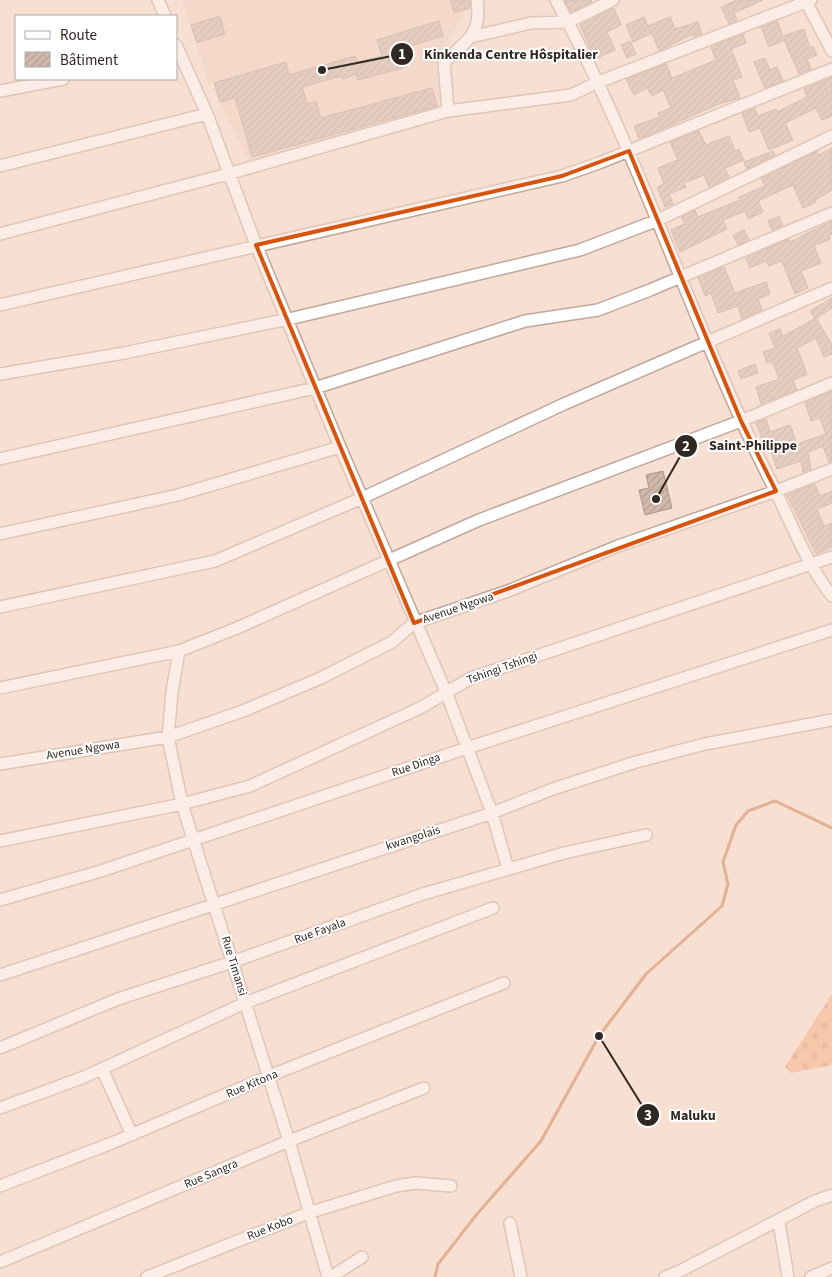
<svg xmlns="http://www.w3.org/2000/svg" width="832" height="1277" viewBox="0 0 832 1277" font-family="'Source Sans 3',sans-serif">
<defs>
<pattern id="cemetery-stones" width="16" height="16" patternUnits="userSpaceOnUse" patternTransform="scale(1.25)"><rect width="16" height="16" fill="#f6ab7f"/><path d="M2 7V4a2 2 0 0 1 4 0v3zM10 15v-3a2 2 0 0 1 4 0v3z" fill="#d3936d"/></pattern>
<pattern id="building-hatch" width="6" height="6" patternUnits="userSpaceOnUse" patternTransform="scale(1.25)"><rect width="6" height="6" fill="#d0b9ac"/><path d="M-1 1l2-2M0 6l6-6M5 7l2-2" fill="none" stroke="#b39f94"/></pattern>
</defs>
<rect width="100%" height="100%" fill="#f7dfd2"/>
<path fill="#f0d1c0" d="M182 0H473L476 9 464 13 438 58 441 108 249 162 220 102 214 83 209 84Z"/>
<path fill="url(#cemetery-stones)" d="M832 994V1065L791 1073 785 1067Z"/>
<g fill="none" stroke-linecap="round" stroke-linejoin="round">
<path stroke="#c97947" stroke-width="3" d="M435 1277 438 1264 477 1214 541 1141 599 1036 646 974 722 906 728 884 723 862 736 825 748 811 775 801 832 828"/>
</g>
<path fill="url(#building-hatch)" stroke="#ae988b" d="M450 0H470V8L454 12Z
M564 0H591L592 2 571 12Z
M737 0H763L734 13 737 20 729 24 721 7Z
M614 8 621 25 607 32 615 50 595 59 580 25Z
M220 16 225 34 197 43 191 25Z
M644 17 648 26 670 17 675 29 698 22 702 34 694 37 693 34 659 51 652 33 633 42 626 25Z
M439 21 443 36 398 50 403 68 358 80 356 74 342 79 341 76 302 87 307 104 316 101 321 118 432 88 437 106 252 157 235 98 220 102 214 83 286 62 289 75 355 56 358 62 382 56 377 40Z
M777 21 783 36 804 29 810 48 813 46 817 55 807 59 811 69 799 74 784 40 769 47 761 27Z
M743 34 746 43 731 49 742 77 733 80 740 98 719 104 639 139 634 126 660 117 658 113 671 108 663 90 652 96 647 88 634 95 626 79 666 64 672 78 716 60 711 47Z
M630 41 636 54 627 58 621 45Z
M765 58 770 70 777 67 783 81 765 88 754 62Z
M832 77V116L822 120 816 108 785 123 793 140 769 150 760 128 749 132 742 113 755 108 758 116 776 109 777 112 807 97 804 89Z
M699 131 706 145 729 136 735 151 739 149 744 160 725 168 729 177 709 187 704 175 684 183 686 187 669 194 673 204 665 207 657 187 664 184 658 168 678 160 670 142Z
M832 148V190L815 200 816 202 803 208 793 185 758 201 763 212 748 219 745 211 723 220 727 229 680 252 671 230 685 224 681 217 695 210 698 217 740 200 739 197 765 186 761 178 817 151 819 155Z
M773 151 775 155 747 169 744 162Z
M779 216 783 226 772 230 768 221Z
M832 221V234L829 235 830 239 814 246 821 263 801 271 808 288 795 294 782 261 769 266 766 261 750 268 746 258 789 239 790 242Z
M744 230 749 240 738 245 733 235Z
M724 267 735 293 766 282 770 294 758 299 762 310 742 319 738 306 718 313 711 293 705 296 698 278Z
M832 298V308L815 319 810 311Z
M816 318 832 345V354L824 357 816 338 797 348 807 374 793 380 797 390 761 404 756 387 779 379 772 361 767 363 763 352 775 348 769 333 780 329 783 336Z
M755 364 758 373 741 379 738 371Z
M832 391V462H829L823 446 808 452 811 469 803 472 801 461 777 469 771 451 767 452 756 423 766 419 770 432 790 425 797 444 826 434 820 418 811 421 805 402Z
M663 471 672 508 645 515 639 490 649 488 646 475Z
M815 484 820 496 832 491V503L817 509 824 526 832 523V547L816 554 787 495Z"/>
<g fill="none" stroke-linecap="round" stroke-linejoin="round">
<defs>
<path id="minor" d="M158 0 165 16
M556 0C640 154 691 323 770 480 790 519 805 562 832 596
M805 0 832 51
M471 37 531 23 568 22 613 0
M176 45 207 114 256 245 340 447 446 692 492 813 508 869
M0 91 63 79
M448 111 444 62C467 41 482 34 477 0
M0 166 207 114
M0 234 228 174 448 111 571 95 596 83 811 0
M0 305 562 176 599 163 832 69
M0 374 124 353 289 319 580 250 658 220 832 136
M0 459 315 388 525 321 598 310 650 290 832 213
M0 534 178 495 340 447
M0 607 215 561 362 498 564 404 832 288
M179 651 172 692 168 737 182 804 289 1141 328 1277
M0 688 179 651 237 628 479 520 741 421 832 383
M0 764 168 737 243 711 321 678 392 642 414 623 508 591 618 546 776 491 832 469
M0 841 182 804 250 786 420 708 471 678 832 557
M0 900 101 871 467 748 832 630
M0 975 492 813 553 789 636 762 705 744 832 720
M0 1048 118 999 232 962 423 894 564 853 646 835
M102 1069 132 1135
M0 1108 84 1077 245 1003 493 908
M0 1186 112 1143 269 1076 504 983
M779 1222 788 1277
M510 1223 521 1277
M0 1262 289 1141 424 1088
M147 1277 308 1213 396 1186 416 1183 451 1186
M331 1277 362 1257
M665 1277 682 1270 815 1201 832 1195
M811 1277 832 1268"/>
</defs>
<use href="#minor" stroke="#bfa89b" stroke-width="14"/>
<use href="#minor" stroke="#fff" stroke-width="11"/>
</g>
<path d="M0 0H832V1277H0ZM629 151 741 421 776 491 414 623 256 245 562 176Z" fill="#f7dfd2" fill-opacity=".55" fill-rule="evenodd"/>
<path fill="none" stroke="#d6540e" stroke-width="4" stroke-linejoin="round" d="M629 151 741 421 776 491 414 623 256 245 562 176Z"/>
<g text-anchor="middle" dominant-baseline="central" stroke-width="4" stroke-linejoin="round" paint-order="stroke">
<g font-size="12" fill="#312823" stroke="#fff">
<text transform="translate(458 608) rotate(-19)">Avenue Ngowa</text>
<text transform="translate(502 668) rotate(-20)">Tshingi Tshingi</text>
<text transform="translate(83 750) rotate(-9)">Avenue Ngowa</text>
<text transform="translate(416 765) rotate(-19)">Rue Dinga</text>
<text transform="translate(413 838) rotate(-18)">kwangolais</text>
<text transform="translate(320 931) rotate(-20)">Rue Fayala</text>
<text transform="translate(234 966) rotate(73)">Rue Timansi</text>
<text transform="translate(252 1084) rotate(-23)">Rue Kitona</text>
<text transform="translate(211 1174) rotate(-23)">Rue Sangra</text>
<text transform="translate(270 1228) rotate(-22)">Rue Kobo</text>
</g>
</g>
<path fill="none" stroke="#312823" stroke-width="2" d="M322 70L402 54M656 499L686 446M599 1036L648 1115"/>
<g fill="#312823" stroke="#fff" stroke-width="2">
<circle cx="322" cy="70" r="5"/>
<circle cx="656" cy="499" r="5"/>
<circle cx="599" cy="1036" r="5"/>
<circle cx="402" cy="54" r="12"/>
<circle cx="686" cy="446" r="12"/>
<circle cx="648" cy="1115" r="12"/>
</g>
<g font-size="15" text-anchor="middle" font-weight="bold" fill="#fff">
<text x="402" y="59">1</text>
<text x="686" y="451">2</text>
<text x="648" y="1120">3</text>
</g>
<g font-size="14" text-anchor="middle" font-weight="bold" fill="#312823" stroke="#fff" stroke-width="4" stroke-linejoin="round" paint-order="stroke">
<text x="511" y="59">Kinkenda Centre Hôspitalier</text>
<text x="753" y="450">Saint-Philippe</text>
<text x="693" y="1120">Maluku</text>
</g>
<rect x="15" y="15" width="162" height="65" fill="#ffffff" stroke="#ada9a7"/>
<rect x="25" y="31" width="25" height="8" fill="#ffffff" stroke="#ada9a7"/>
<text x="60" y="40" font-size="15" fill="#312823">Route</text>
<rect x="25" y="52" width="25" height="15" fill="url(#building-hatch)" stroke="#ada9a7"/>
<text x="60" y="65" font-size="15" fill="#312823">Bâtiment</text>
</svg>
